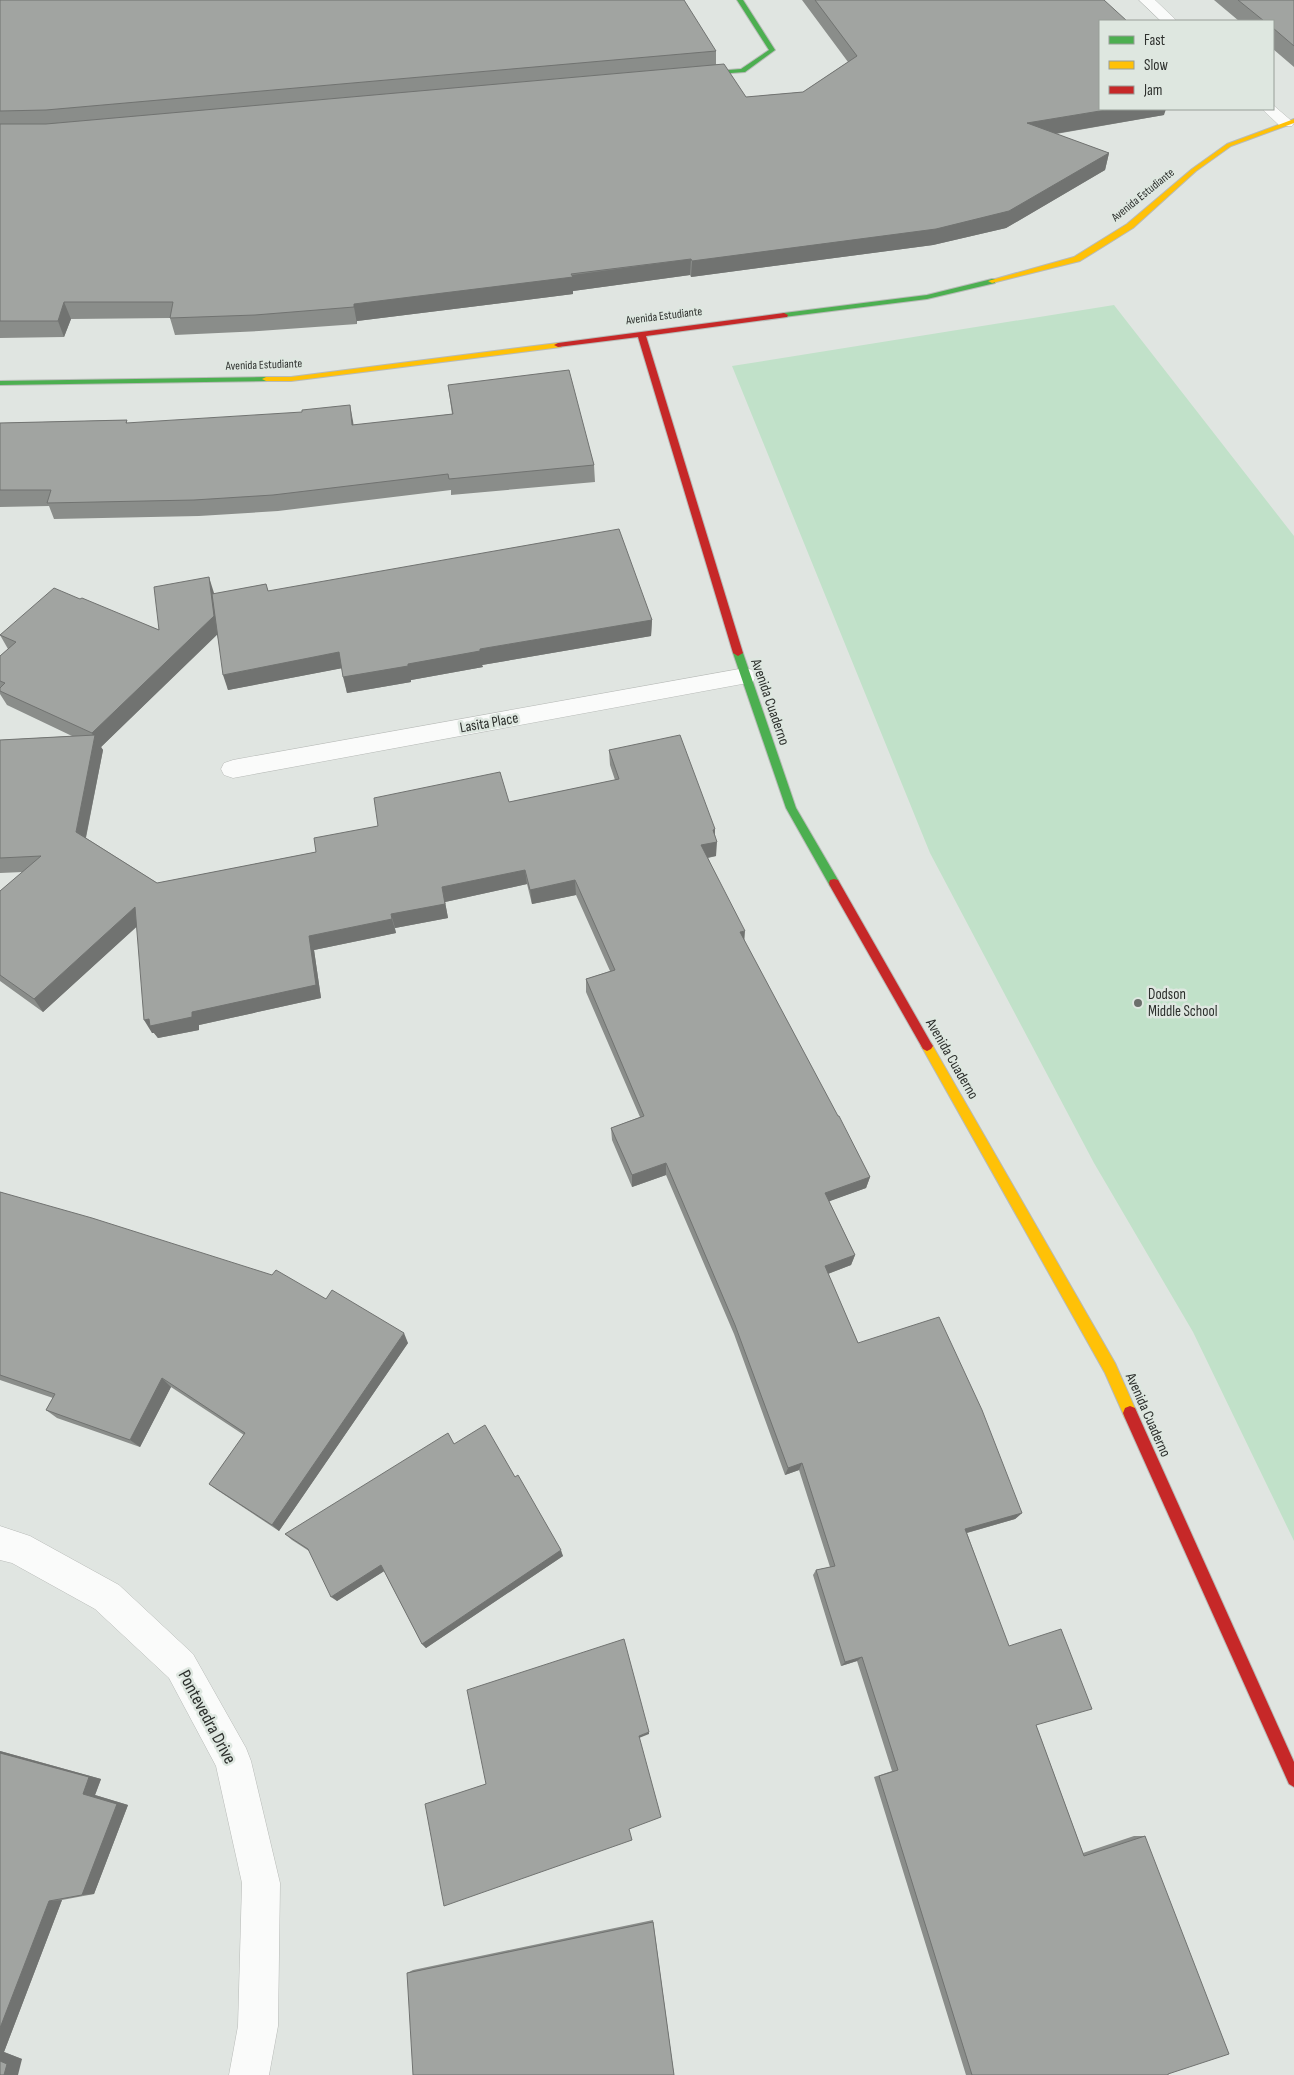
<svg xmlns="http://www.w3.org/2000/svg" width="1294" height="2075" viewBox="0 0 1294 2075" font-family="'Sofia Sans Condensed',sans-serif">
<rect width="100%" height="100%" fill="#e0e5e1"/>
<path fill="#c1e1c9" d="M1114 305 1294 536V1541L1193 1332 1094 1163 930 853 732 366Z"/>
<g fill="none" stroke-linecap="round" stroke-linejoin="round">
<defs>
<path id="street" d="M1139 0H1155L1177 21H1161Z
M1273 105 1294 123 1292 126H1280L1262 109H1273Z
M745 668 753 670 756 676 753 682 233 778 224 775 221 769 224 763 233 760Z
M0 1526 30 1536 119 1585 193 1654 246 1748 251 1761 280 1883 278 2026 269 2075H229L238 2026 242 1883 216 1766 169 1678 95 1609 12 1563 0 1560Z"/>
<path id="fast" d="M737 0H743L775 50 745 72 689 76V74L691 73 741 69 769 50Z
M992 279H995V283L927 299 784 317 780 315 784 313 927 295Z
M266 377H269V381L0 385V381Z
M738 650 743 653 796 808 838 880 839 883 838 886H830L786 808 733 653Z"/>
<path id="slow" d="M1294 119V123L1231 146 1196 171 1133 228 1080 261 992 283 988 281 1074 257 1127 224 1192 169 1227 144Z
M558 343H561V347L291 381H266L262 379 266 377H291Z
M927 1041 931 1043 1115 1363 1137 1413 1135 1418 1130 1420 1125 1418 1105 1373 923 1049 921 1046 923 1043Z"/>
<path id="jam" d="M784 313 788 315 787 317 646 336 743 653 738 656 733 653 638 337 558 347 554 345 558 343Z
M834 879 838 880 931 1043 933 1046 931 1049 927 1051 923 1049 830 886 829 883 830 880Z
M1130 1406 1135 1408 1294 1762V1787L1289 1784 1125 1418 1123 1413 1125 1408Z"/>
</defs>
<use href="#street" stroke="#b8bbb8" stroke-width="1"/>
<use href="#fast" stroke="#b8bbb8" stroke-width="2"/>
<use href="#slow" stroke="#b8bbb8" stroke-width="2"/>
<use href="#jam" stroke="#b8bbb8" stroke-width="2"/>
<use href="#street" fill="#fafbfa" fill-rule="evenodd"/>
<use href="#fast" fill="#4caf50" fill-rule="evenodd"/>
<use href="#slow" fill="#ffc107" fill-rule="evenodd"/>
<use href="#jam" fill="#c62828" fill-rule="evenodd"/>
</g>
<path fill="#8a8d8a" d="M0 0 716 51V64L746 97 803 92 848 62 802 0H1104L1164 115 1056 134 1109 153 1105 170 1006 228 933 245 691 277 690 275 573 291V294L357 321V324L259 331 175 335 170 318 71 319 64 337 0 338Z
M1214 0H1294V67L1273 49V21H1239Z
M448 385 594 465 595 482 451 495V490L278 511 199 516 54 519 49 506 0 507V423L127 420V423L354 425 452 414Z
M266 584 268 591 652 620 651 636 482 665 483 667 411 680V682L347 693 342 668 228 690 217 634 101 747 103 750 86 838 157 883 316 852 509 802 615 780 610 765 609 750 715 829V835L716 856 708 858 744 940 870 1177 866 1188 829 1201 855 1255 851 1265 828 1274 858 1343 1022 1513 1015 1519 967 1533 1036 1725 1083 1853 1134 1836H1145L1168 2075H966L874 1777 892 1771 857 1661 841 1666 813 1575 816 1570 830 1567 799 1470 785 1475 734 1334 666 1175 632 1187 612 1140 611 1128 640 1117 586 992V979L610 971 576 895 532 904 527 884 445 902 448 918 395 928 396 933 314 950 321 998 199 1025V1030L158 1038 154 1033H152L137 926 43 1012 0 981V891L23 872 0 873V740L72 736 7 705 0 694V656L8 649 0 635 80 599 159 630 214 594Z
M0 1192 326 1299 408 1343 279 1531 217 1490 209 1484 244 1435 171 1387 140 1447 57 1418 46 1410 53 1398 0 1380Z
M454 1444 515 1477 563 1556 426 1648 422 1644 384 1571 337 1601 309 1551 292 1540 285 1534Z
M0 1751 101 1779 95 1795 128 1805 94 1894 62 1900 4 2052 22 2059 0 2075Z
M653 1920 674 2075 407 1973 413 1970Z"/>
<path fill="#717371" d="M1112 109H1166L1164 115 1024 139 1027 123Z
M1109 153 1105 170 1006 228 933 245 691 277 692 261Z
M691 259 690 275 573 291V294L357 321V324L354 307V304Z
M64 302 71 319 64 337 58 321Z
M350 405 353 421 356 442 352 425Z
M209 577 214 593 220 632 101 747 103 750 84 846 76 832 94 739 92 733Z
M652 620 651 636 482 665 483 667 411 680V682L347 693 343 677 480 649Z
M339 652 343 668 228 690 223 675Z
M715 829 714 842H717L716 856 700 859 701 845 713 830Z
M525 870 527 884 445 902 448 918 395 928 391 914 442 887Z
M575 880 576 895 532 904 530 890Z
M135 907 143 921 43 1012 34 999Z
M392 919 396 933 314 950 321 998 199 1025V1030L158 1038 154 1033H152L144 1020 309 936Z
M745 931 744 945 740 932Z
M666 1163V1175L632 1187V1175Z
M870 1177 866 1188 822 1204 825 1193Z
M855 1255 851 1265 822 1276 825 1266Z
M404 1333 408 1343 279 1531 272 1525Z
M162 1378 171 1387 140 1447 130 1440Z
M802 1463 799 1470 785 1475 788 1468Z
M1022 1513 1015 1519 959 1535 965 1529Z
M561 1550 563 1556 426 1648 422 1644Z
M381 1565 386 1570 337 1601 331 1597Z
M862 1657 857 1661 841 1666 845 1662Z
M649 1732V1734L639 1738V1736Z
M0 1751 101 1779 95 1795 128 1805 94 1894 82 1895 83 1794 0 1753Z
M62 1900 4 2052 22 2059 18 2075H4L0 2061V2028L49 1901Z"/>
<path fill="#a1a4a1" stroke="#717371" d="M0 0H684L716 51 46 110 0 111Z
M815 0H1104L1127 21H1100V109H1112L1027 123 1109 153 1009 211 936 229 692 261 691 259 571 274 573 277 354 304V307L255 315 170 318 173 302H64L58 321H0V124H46L724 64 746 97 803 92 857 56Z
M1238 0H1294V46L1273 28V21H1264Z
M569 370 594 465 449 479 448 474 273 495 194 500 47 503 51 490H0V423L127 420 126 423 302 412V410L350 405 352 425 453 414 448 385Z
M619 529 652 620 480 649V651L408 664V666L343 677 339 652 223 675 212 594 266 584 268 591Z
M209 577 214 616 92 733 0 691V688L5 683 0 681V656L16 642 0 635 54 588 80 599 82 598 159 630 154 587Z
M95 735 76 832 157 883 316 852 314 838 378 826 374 798 500 772 509 802 619 779 609 750 680 735 715 829 713 830 717 842 701 845 745 931 740 932 838 1116H839L870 1177 825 1193 855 1255 825 1266 858 1343 939 1317 982 1410 1022 1513 965 1529 1009 1646 1061 1629 1092 1709 1036 1725 1084 1856 1145 1836 1229 2054 1168 2074V2075H972L879 1776 898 1770 862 1657 845 1662 816 1570 835 1566 802 1463 788 1468 735 1325 666 1163 632 1175 611 1128 644 1116 586 979 615 970 575 880 530 890 525 870 442 887 445 904 391 914 392 919 309 936 316 985 192 1012V1017L150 1026 149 1019 144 1020 135 907 34 999 0 975V891L41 856 0 858V740Z
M0 1192 92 1218 272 1275 276 1270 326 1299 332 1290 404 1333 272 1525 209 1484 245 1433 162 1378 130 1440 46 1410 55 1394 0 1375Z
M485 1425 515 1477 518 1475 561 1550 422 1644 381 1565 331 1597 308 1549 285 1534 448 1433 454 1444Z
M624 1639 649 1732 639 1736 661 1817 629 1829 632 1840 444 1906 425 1804 486 1784 467 1690Z
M0 1753 89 1777 83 1794 117 1804 82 1895 49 1901 0 2028Z
M653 1922 674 2075H413L407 1973Z
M0 2061 7 2064 4 2075H0Z"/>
<circle fill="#6c6f6c" stroke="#dee7e0" stroke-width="2" cx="1138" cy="1003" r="5"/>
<g text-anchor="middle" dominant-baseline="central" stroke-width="5" stroke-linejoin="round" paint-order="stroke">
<g font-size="12" fill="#2d302d" stroke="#dee7e0">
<text transform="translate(1143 195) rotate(-39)">Avenida Estudiante</text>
<text transform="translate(664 316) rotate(-7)">Avenida Estudiante</text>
<text transform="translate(264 365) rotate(-2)">Avenida Estudiante</text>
</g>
<g font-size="15" fill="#2d302d" stroke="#dee7e0">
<text transform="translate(770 702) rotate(71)">Avenida Cuaderno</text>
<text transform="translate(489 723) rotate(-10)">Lasita Place</text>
<text transform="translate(952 1059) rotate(60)">Avenida Cuaderno</text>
<text transform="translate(1148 1415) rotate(66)">Avenida Cuaderno</text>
</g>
<g font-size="15" fill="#2d302d" stroke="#dee7e0" text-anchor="start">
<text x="1148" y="994">Dodson<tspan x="1148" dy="17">Middle School</tspan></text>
</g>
<g font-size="18" fill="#2d302d" stroke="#dee7e0">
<text transform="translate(207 1717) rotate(62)">Pontevedra Drive</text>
</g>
</g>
<rect x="1099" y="20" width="175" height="90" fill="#dee7e0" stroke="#979e98"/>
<rect x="1109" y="36" width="25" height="8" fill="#4caf50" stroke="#979e98"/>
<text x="1144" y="45" font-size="15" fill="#2d302d">Fast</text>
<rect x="1109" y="61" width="25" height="8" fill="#ffc107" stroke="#979e98"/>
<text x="1144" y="70" font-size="15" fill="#2d302d">Slow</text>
<rect x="1109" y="86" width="25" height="8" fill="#c62828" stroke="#979e98"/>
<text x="1144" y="95" font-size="15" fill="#2d302d">Jam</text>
</svg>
